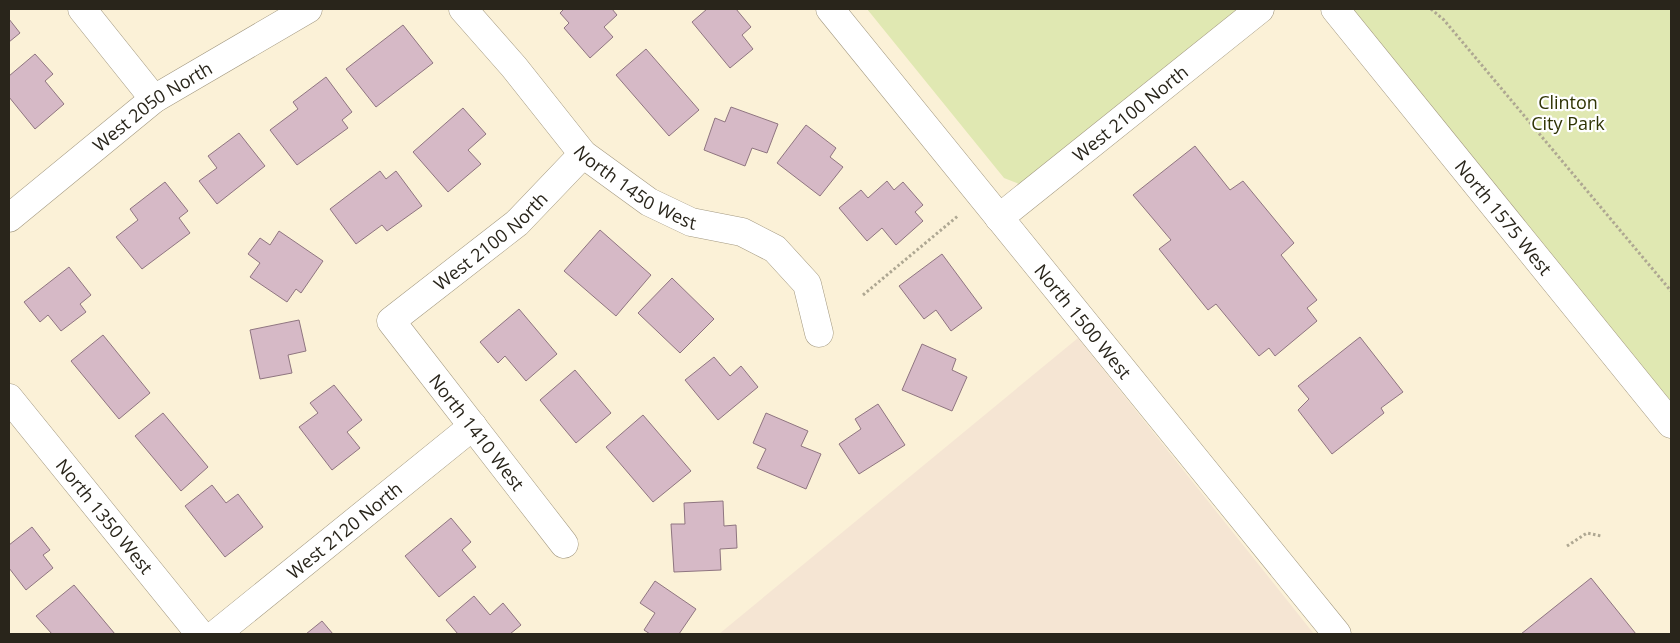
<svg xmlns="http://www.w3.org/2000/svg" width="1680" height="643" viewBox="0 0 1680 643" font-family="'Open Sans',sans-serif">
<rect width="100%" height="100%" fill="#fbf1d7"/>
<path fill="#f5e5d3" d="M1078 338 1314 634H719Z"/>
<path fill="#e0e8b2" d="M867 9H1248L1037 180 1019 184 1004 178Z
M1350 9H1671V403Z"/>
<path fill="#d6b9c6" stroke="#8f7580" d="M564 9H612L617 15 604 27 613 37 590 58 564 28 569 23 560 13Z
M707 9H736L751 27 742 35 753 49 730 68 692 22Z
M9 19 20 33 9 42Z
M403 25 433 63 376 107 346 69Z
M646 49 699 110 669 136 616 75Z
M35 54 53 74 45 81 64 104 35 129 9 97V76Z
M326 77 352 112 342 120 348 128 297 165 270 130 298 109 293 102Z
M731 107 778 124 767 153 752 148 745 166 704 150 715 118 725 122Z
M463 108 486 134 468 150 481 164 448 192 413 152Z
M806 125 836 148 830 157 843 167 820 196 777 163Z
M239 133 265 166 217 204 199 181 217 168 208 156Z
M1195 146 1230 190 1243 181 1294 243 1281 255 1317 300 1307 308 1317 321 1275 356 1269 348 1259 356 1216 304 1208 310 1159 249 1171 240 1133 195Z
M380 171 386 179 396 171 422 206 387 231 382 225 356 244 330 209Z
M887 181 894 190 903 182 923 205 915 212 923 221 896 245 882 228 867 241 839 208 861 190 868 198Z
M165 182 188 211 179 218 190 233 142 269 116 237 138 220 130 209Z
M600 230 651 275 616 316 564 271Z
M279 231 323 261 301 293 296 289 287 302 250 277 260 263 248 254 260 238 270 245Z
M942 254 982 308 951 331 936 310 924 319 899 286Z
M69 267 91 295 80 304 86 312 61 331 48 315 40 322 24 302Z
M672 278 714 319 680 353 638 313Z
M519 309 557 354 526 381 505 356 498 363 480 342Z
M299 320 306 351 288 355 292 373 260 379 250 330Z
M103 335 150 393 119 419 71 361Z
M1360 337 1403 392 1381 408 1384 413 1332 454 1298 410 1309 399 1298 386Z
M922 344 956 359 952 370 967 377 952 411 902 390Z
M714 357 730 376 741 366 758 387 718 420 685 380Z
M575 370 611 413 576 443 540 400Z
M334 385 362 420 347 432 360 448 332 470 299 427 318 413 310 403Z
M878 404 905 445 859 474 839 444 861 429 855 419Z
M163 413 208 467 181 491 135 436Z
M766 413 808 431 801 446 821 454 806 489 757 468 766 449 753 443Z
M643 415 691 471 653 502 606 447Z
M212 485 226 503 238 494 263 527 225 557 185 506Z
M723 501 724 526 736 525 737 548 720 549 721 570 674 572 671 524H685L684 503Z
M451 518 471 542 462 550 476 567 439 597 405 556Z
M32 527 50 550 43 555 53 568 26 590 9 568V545Z
M1591 578 1636 634H1521Z
M655 581 696 609 679 634H650L644 630 655 613 640 603Z
M74 585 115 634H52L36 616Z
M474 596 490 615 503 603 521 625 510 634H458L446 620Z
M322 621 333 634H306Z"/>
<g fill="none" stroke-linecap="round" stroke-linejoin="round">
<defs>
<g id="minor">
<path d="M82 9 154 99"/>
<path id="s1" d="M463 9 514 67 583 154 649 202 691 222 742 232 775 249 807 284 819 333"/>
<path id="s2" d="M830 9 1337 634"/>
<path id="s3" d="M1335 9 1671 424"/>
<path id="s4" d="M9 218 154 99 308 9"/>
<path id="s5" d="M999 218 1260 9"/>
<path id="s6" d="M9 398 200 634"/>
<path id="s7" d="M564 544 391 321 517 223 583 154"/>
<path id="s8" d="M216 634 473 426"/>
</g>
</defs>
<use href="#minor" stroke="#a39981" stroke-width="29"/>
<path stroke="#aea792" stroke-width="3" stroke-dasharray="2.5 2.5" stroke-linecap="butt" d="M1431 9 1444 20 1671 291
M863 295 959 215
M1567 546 1587 533 1601 536"/>
<use href="#minor" stroke="#fff" stroke-width="28"/>
</g>
<g text-anchor="middle" dominant-baseline="central" stroke-width="4.5" stroke-linejoin="round" paint-order="stroke">
<g font-size="18" fill="#303505" stroke="#fff">
<text x="1568" y="102">Clinton<tspan x="1568" dy="21">City Park</tspan></text>
</g>
<g font-size="18" fill="#29251b" stroke="#fff">
<text stroke="none"><textPath href="#s4" startOffset="182">West 2050 North</textPath></text>
<text stroke="none"><textPath href="#s5" startOffset="168">West 2100 North</textPath></text>
<text stroke="none"><textPath href="#s1" startOffset="251">North 1450 West</textPath></text>
<text stroke="none"><textPath href="#s3" startOffset="268">North 1575 West</textPath></text>
<text stroke="none"><textPath href="#s7" startOffset="410">West 2100 North</textPath></text>
<text stroke="none"><textPath href="#s2" startOffset="402">North 1500 West</textPath></text>
<text transform="translate(477 432) rotate(52)">North 1410 West</text>
<text stroke="none"><textPath href="#s6" startOffset="152">North 1350 West</textPath></text>
<text stroke="none"><textPath href="#s8" startOffset="165">West 2120 North</textPath></text>
</g>
</g>
<rect width="1680" height="643" fill="none" stroke="#29251b" stroke-width="20"/>
</svg>
